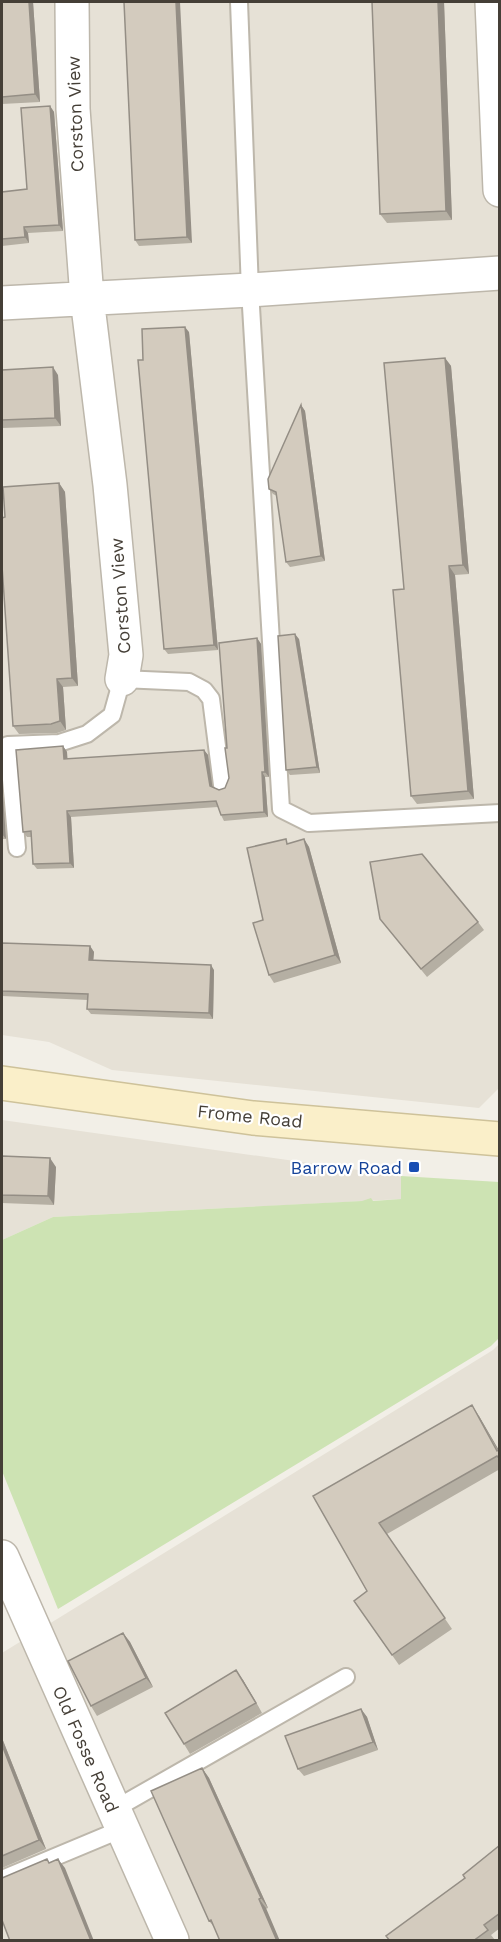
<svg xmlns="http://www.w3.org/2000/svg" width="501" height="1942" viewBox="0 0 501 1942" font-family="'Work Sans',sans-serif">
<rect width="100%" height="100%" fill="#f2efe7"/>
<path fill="#e6e1d6" d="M2 2H499L500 1087 479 1108 112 1070 49 1042 2 1035Z
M2 1120 401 1176 402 1199 53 1217 2 1240Z
M499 1344V1940H2V1653L493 1350Z"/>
<path fill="#cde3b3" d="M401 1176 499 1182V1338L491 1346 58 1609 2 1471V1240L53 1217 362 1201 371 1198 373 1201 401 1199Z"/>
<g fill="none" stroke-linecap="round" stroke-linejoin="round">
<defs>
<path id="lane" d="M239 2 250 290 281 809 309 823 500 813
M17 848 8 745 59 743 87 734 112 715 122 679 189 682 204 690 211 699 222 785
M113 1810 346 1677
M2 1879 122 1829"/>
<path id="street" d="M72 2 73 109 87 298 110 485 126 655 122 679
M492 2 500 190
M2 303 250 290 500 273
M2 1557 172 1940"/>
<path id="secondary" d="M2 1083 253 1118 500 1139"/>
</defs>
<use href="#lane" stroke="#bdb7ab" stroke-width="20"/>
<use href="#street" stroke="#bdb7ab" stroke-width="36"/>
<use href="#secondary" stroke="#cec29a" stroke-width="36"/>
<use href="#lane" stroke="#fff" stroke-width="16"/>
<use href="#street" stroke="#fff" stroke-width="33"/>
<use href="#secondary" stroke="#faefc9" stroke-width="33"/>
</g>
<path fill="#b5afa3" d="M2 2H33L40 102 2 104Z
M124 2 192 243 139 246 135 240Z
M372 2H444L452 220 387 223 380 214Z
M50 106 54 112 63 231 28 233 29 243 2 246V192L27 189Z
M189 332 218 650 168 654 164 649 143 360Z
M445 358 451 366 469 574 455 575 474 799 417 804 411 796 404 589Z
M2 368 3 370 58 375 61 426 2 428Z
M301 405 305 411 325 561 290 567 286 562 277 496 273 494 269 489Z
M59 483 65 492 78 686 63 687 66 730 57 733 19 734 13 726 5 517Z
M257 638 261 644 269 777H265L268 817 224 821 221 815 218 807 71 817 74 868 37 869 33 864 31 837H27L23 832 63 746 67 752V759L204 750 208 755 213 787 219 790 225 788 229 778 227 748Z
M299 639 320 773 290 775 286 770Z
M2 782 6 839H2Z
M304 839 309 847 341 963 274 983 269 975 263 920 289 844Z
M380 919 478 922 484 930 427 977Z
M2 943 90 946 94 952 93 960 214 970 213 1019 91 1014 87 1009 88 1000 2 996Z
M2 1156 56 1167 54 1205 2 1203Z
M479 1416 498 1450 500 1449V1469L387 1534 452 1629 399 1665 354 1601 367 1591 313 1496Z
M123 1633 130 1642 153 1687 97 1716 91 1706Z
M243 1680 262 1713 190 1754 184 1744Z
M361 1709 367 1717 378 1750 304 1776 298 1769Z
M2 1738 46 1849 2 1868Z
M202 1768 209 1778 268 1908 215 1928 209 1921Z
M500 1845V1928L491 1935 495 1940 494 1941H389L465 1878Z"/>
<path fill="#948e85" d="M29 2H33L40 102 35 94Z
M176 2H180L192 243 187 237Z
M438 2H444L452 220 446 211Z
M50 106 54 112 63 231 59 225Z
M24 227 28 233 29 243 25 237Z
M185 327 189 332 218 650 214 645Z
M445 358 451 366 469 574 463 565Z
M53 367 58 375 61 426 55 418Z
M301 405 305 411 325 561 321 556Z
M59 483 65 492 78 686 72 678Z
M449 566 455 575 474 799 468 791Z
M295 634 299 639 320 773 317 767Z
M257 638 261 644 269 777 265 772Z
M57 679 63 687 66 730 60 721Z
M63 746 67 752 68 765 64 759Z
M204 750 208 755 213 791 210 786Z
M262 772 265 777 268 817 264 812Z
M2 782 6 839 2 834Z
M67 811 71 817 74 868 70 863Z
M304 839 309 847 341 963 335 955Z
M90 946 94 952 93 965 89 960Z
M211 965 214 970 213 1019 209 1013Z
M50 1158 56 1167 54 1205 48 1196Z
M472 1405 479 1416 500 1452V1454Z
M123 1633 130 1642 153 1687 146 1678Z
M236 1670 243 1680 262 1713 256 1703Z
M361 1709 367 1717 378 1750 373 1742Z
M2 1738 46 1849 39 1840 2 1745Z
M202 1768 209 1778 268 1908 261 1898Z
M58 1859 65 1868 94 1941H91Z
M259 1899 266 1908 280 1941H277Z"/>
<path fill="#d3cbbe" stroke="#948e85" stroke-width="1.5" d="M2 2H29L35 94 2 97Z
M124 2H176L187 237 135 240Z
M372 2H438L446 211 380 214Z
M50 106 59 225 24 227 25 237 2 239V192L27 189 21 108Z
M185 327 214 645 164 649 138 360H143L142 329Z
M445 358 463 565 449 566 468 791 411 796 393 590 404 589 384 363Z
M53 367 55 418 2 420V370Z
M301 405 321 556 286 562 276 492 269 489 268 479Z
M59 483 72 678 57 679 60 721 51 724 13 726 2 566V518L5 517 3 487Z
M295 634 317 767 286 770 278 636Z
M257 638 265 772H262L264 812 221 815 216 801 67 811 70 863 33 864 31 831 23 832 16 750 63 746 64 759 204 750 210 786 219 790 225 788 229 778 225 748H227L219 643Z
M286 839 287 844 304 839 335 955 269 975 253 923 263 920 247 848Z
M422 854 478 922 421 969 380 919 370 862Z
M2 943 90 946 89 960 211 965 209 1013 87 1009 88 994 2 991Z
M2 1156 50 1158 48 1196 2 1195Z
M472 1405 497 1451 500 1449V1459L497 1456 379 1523 445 1618 392 1655 354 1601 367 1591 313 1496Z
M123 1633 146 1678 91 1706 68 1661Z
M236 1670 256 1703 184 1744 165 1713Z
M361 1709 373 1742 298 1769 285 1736Z
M2 1745 39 1840 2 1856Z
M202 1768 261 1898 259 1899 277 1941H220L211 1920 209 1921 151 1791Z
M500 1845V1913L484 1925 488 1930 473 1941H390L386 1936 465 1878 463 1875Z
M47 1859 49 1863 58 1859 91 1941H10L2 1920V1878Z"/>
<rect fill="#1a4fb4" stroke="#fff" stroke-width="2" x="408" y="1161" width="12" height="12" rx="3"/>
<g text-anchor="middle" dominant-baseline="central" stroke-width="4.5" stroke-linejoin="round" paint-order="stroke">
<g font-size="18" fill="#453f37" stroke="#fff">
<text transform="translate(75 114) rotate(-92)">Corston View</text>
<text transform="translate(120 596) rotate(-94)">Corston View</text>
<text transform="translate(250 1116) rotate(6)">Frome Road</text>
<text transform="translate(86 1749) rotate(66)">Old Fosse Road</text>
</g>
<g font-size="18" fill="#164399" stroke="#fff" text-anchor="end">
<text x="402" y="1167">Barrow Road</text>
</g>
</g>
<rect width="501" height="1942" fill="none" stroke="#453f37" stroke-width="6"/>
</svg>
